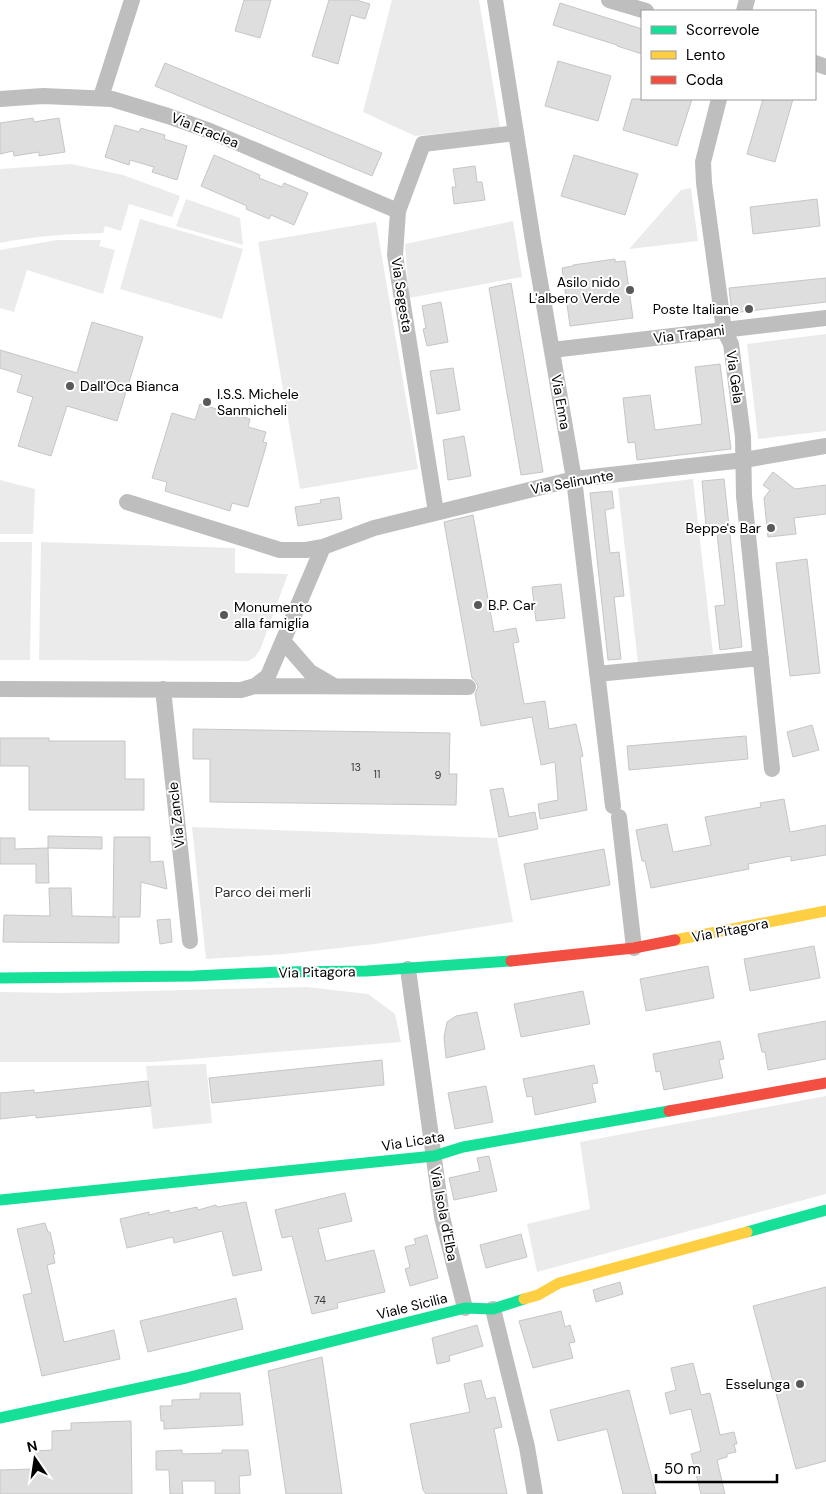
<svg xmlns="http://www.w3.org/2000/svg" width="826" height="1494" viewBox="0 0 826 1494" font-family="'DM Sans',sans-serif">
<rect width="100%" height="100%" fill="#fff"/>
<path fill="#ebebeb" d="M392 0H479L500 127 415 136 363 112Z
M71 164 123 175 180 196 172 217 129 204 121 231 105 226 103 233C68 234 34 236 0 243V169Z
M691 188 698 241 629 249 681 190Z
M186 199 240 218 243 245 176 226Z
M140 219 243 249 222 319 120 289Z
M513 221 522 277 409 298 405 244Z
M376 222 418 469 300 489 258 242Z
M57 240H101L99 246 115 250 103 294 27 270 14 312 0 308V250Z
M826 334V431L758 439 747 344Z
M693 479 713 654 638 663 618 488Z
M0 480 35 489 33 534H0Z
M0 542H32L30 660H0Z
M41 542 235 548V573L288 574 260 650 255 657 248 661 39 660Z
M192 827 497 838 513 922 375 944 285 954 206 959Z
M307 987 368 994 395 1014 401 1042 153 1062H0V992L62 993Z
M206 1064 212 1123 153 1129 146 1066Z
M826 1096V1194L537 1272 527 1224 590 1209 580 1142Z"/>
<path fill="#dedede" stroke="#c6c6c6" d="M244 0H271L260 38 235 31Z
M329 0H356L370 4 365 19 351 15 338 64 312 56Z
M560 3 642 29V54L617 46V45L553 25Z
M558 61 611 76 598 121 545 106Z
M165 63 382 153 372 176 155 86Z
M632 99H692L677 146 623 130Z
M763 99H793L775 162 747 154Z
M33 118 34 122 59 118 65 152 39 156V152L14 156 13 151 0 154V123Z
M115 125 139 132 141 128 147 130 165 135 164 139 187 146 177 180 152 172 154 167 130 160 129 165 105 157Z
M214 155 260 175 259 178 282 187 284 183 308 193 294 225 271 215 269 219 246 209 247 206 201 186Z
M574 155 638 174 625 215 561 196Z
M475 166 477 182H482L485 200 454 204 452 187H456L453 169Z
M817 199 820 226 753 234 750 207Z
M615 259V262L625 261 633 318 570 326 562 268 573 266V265Z
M826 278V302L732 313 729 288Z
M511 283 543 472 521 475 489 288Z
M441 302 448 342 427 346 423 329 426 328 422 306Z
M92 322 143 337 117 421 67 406 51 456 18 446 33 397 17 392 22 375 0 368V350L77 373Z
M720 364 731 449 637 460 635 442 628 443 623 398 650 395 655 430 702 424 695 367Z
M453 368 460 410 437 414 430 371Z
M200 404 250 419 248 427 266 432 263 442 267 443 248 507 232 503 230 511 165 491 167 482 152 478 172 413 195 420Z
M464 436 471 476 448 480 443 440Z
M773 472 795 489 826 485V514L794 518 796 534 768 537 764 498 770 490 763 485Z
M724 479 742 647 720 650 715 606 725 605 716 525 706 526 702 481Z
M612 491 614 508 605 510 610 553 619 552 624 596 614 597 621 659 608 660 590 493Z
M339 497 342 519 298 526 295 507 321 503 320 500Z
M473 515 494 632 516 628 519 642 513 643 524 704 545 701 549 729 576 724 583 756 580 757 587 810 540 819 538 804 558 800 555 762 541 765 532 717 481 726 475 694 478 687 476 682 472 678 444 522Z
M807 559 820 673 790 676 776 563Z
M561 584 565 618 536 621 532 587Z
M812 725 819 750 793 757 787 732Z
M193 729 450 733 449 774H457L456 805 210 802V759H193Z
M746 736 748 759 629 770 627 746Z
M0 738H49V741H125V779H144V810H29V766H0Z
M503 788 509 817 535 812 538 829 499 837 490 790Z
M784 799 790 832 826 825V855L791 861V856L748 864 749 869 651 888 645 861H642L636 830 667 824 673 852 711 845 705 817 761 807 760 803Z
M48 836 102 837V849L48 848Z
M114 837H150V862L163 861 167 889 141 882 140 917H119V943L3 942 4 915 50 916 49 888H71L72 916 116 917H113Z
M0 838H15V849L48 848 49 883H36V864H0Z
M604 849 610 885 531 900 524 864Z
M170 919 172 942 160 944 157 920Z
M814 946 820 978 750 991 744 959Z
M708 966 714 998 646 1011 640 979Z
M583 991 590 1024 521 1037 514 1004Z
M477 1012 485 1049 446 1058 444 1037 447 1022 456 1016Z
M826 1021V1059L768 1070 765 1052H762L758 1034Z
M720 1041 724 1059 719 1060 723 1078 664 1090 660 1071 656 1072 653 1054Z
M382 1060 384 1085 212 1103 209 1078Z
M594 1065 598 1083 592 1084 596 1102 535 1115 532 1096 527 1097 523 1079Z
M148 1081 151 1106 36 1118V1115L0 1119V1093L34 1090V1093Z
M486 1086 493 1122 455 1129 448 1093Z
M489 1156 497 1191 454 1200 449 1178 480 1171 477 1158Z
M345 1193 352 1221 318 1229 326 1261 374 1250 385 1292 337 1303 338 1308 312 1314 292 1236 282 1238 275 1210Z
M246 1202 262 1270 233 1276 222 1231 174 1243 173 1237 127 1248 120 1219 149 1212V1215L169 1210 170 1213 197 1207 198 1210 216 1205 217 1207Z
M45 1223 48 1232H50L55 1254H53L55 1263 47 1265 64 1342 114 1330 120 1359 42 1376 23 1295 32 1293 17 1229Z
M521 1234 527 1257 486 1268 480 1245Z
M427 1235 438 1278 410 1286 405 1269 410 1267 405 1247 416 1244 414 1239Z
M620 1282 623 1294 596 1302 593 1290Z
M826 1287V1461L796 1469 753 1306Z
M236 1298 243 1329 148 1352 140 1321Z
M561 1311 565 1327 570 1325 575 1342 569 1343 573 1358 533 1368 519 1321Z
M477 1325 483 1346 449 1356 450 1361 437 1364 432 1338Z
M322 1357 342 1494H286L268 1371Z
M693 1363 701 1395 710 1393 720 1435 734 1432 737 1444H734L736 1452 727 1454V1457L717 1460 725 1494H701L691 1454 701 1451 691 1409 670 1414 665 1393 676 1390 671 1368Z
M481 1380 486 1399 495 1397 502 1427 494 1429 507 1494H426L423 1490 410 1424 470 1412 464 1384Z
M629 1390 656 1494H623L607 1429 558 1441 550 1410Z
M200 1393H240L243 1425 164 1429V1421H161L160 1406H172V1400L200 1399Z
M131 1421 132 1494H0V1470L34 1469 33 1451 52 1450V1431L71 1430V1423Z
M182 1450V1454L222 1453V1450H248L251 1475 239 1476 240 1494H215V1481H182L183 1494H170L169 1470H156V1451Z"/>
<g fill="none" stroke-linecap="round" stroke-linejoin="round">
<path stroke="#bebebe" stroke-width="16" d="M495 0 533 241 574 479 613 806
M609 0 646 11
M744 11 747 0
M815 63 826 67
M101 97 132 0
M0 99 43 96 112 99 168 116 210 131 398 211
M719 99 703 162 704 183 724 330 731 344 743 437 744 496 772 769
M552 350 826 318
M127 502 280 550H306L323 547
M436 512 395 255 398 211 423 144 516 133
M283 641 310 672 334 686
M597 674 761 658
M255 686 268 676 323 547 374 528 574 479 744 460 826 446
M0 689 241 690 255 686 468 687
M163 689 190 941
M619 817 634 948
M408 969 442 1217 465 1308
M493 1309 527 1447 535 1494"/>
<path stroke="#16e098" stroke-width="11" d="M0 978 194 976 280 972 367 971 511 961
M0 1200 434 1156 463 1147 669 1111
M747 1232 826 1210
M0 1418 186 1378 465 1308 493 1309 524 1299"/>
<path stroke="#ffcf43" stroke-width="11" d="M675 940 826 911
M524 1299 538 1295 559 1283 747 1232"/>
<path stroke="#f24e42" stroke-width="11" d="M511 961 634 948 675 940
M669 1111 826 1083"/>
</g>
<g fill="#595959" stroke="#fff" stroke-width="2">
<circle cx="630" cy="290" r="5"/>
<circle cx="749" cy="309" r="5"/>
<circle cx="70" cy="386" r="5"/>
<circle cx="207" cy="402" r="5"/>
<circle cx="771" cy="528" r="5"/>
<circle cx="478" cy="605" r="5"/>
<circle cx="224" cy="615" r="5"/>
<circle cx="800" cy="1384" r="5"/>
</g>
<g text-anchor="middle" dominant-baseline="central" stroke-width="4" stroke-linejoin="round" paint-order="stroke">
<g font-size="11" fill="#383838">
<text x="356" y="767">13</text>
<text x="377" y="774">11</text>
<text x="438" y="775">9</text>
<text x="320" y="1300">74</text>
</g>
<g font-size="14" fill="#000" stroke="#fff">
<text transform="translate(205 130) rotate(22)">Via Eraclea</text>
<text transform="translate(402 295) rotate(81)">Via Segesta</text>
<text transform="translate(689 334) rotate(-7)">Via Trapani</text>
<text transform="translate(735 377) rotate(82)">Via Gela</text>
<text transform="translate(561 402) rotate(80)">Via Enna</text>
<text transform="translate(572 482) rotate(-10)">Via Selinunte</text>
<text transform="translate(176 815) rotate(-96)">Via Zancle</text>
<text transform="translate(730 930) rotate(-11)">Via Pitagora</text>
<text transform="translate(317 972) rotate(-1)">Via Pitagora</text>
<text transform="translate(413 1141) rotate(-9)">Via Licata</text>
<text transform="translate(444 1214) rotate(79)">Via Isola d'Elba</text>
<text transform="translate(412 1306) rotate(-14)">Viale Sicilia</text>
</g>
<g font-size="14" fill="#000" stroke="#fff" text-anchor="end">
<text x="620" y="282">Asilo nido<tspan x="620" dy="16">L'albero Verde</tspan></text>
<text x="739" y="309">Poste Italiane</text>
<text x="80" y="386" text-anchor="start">Dall'Oca Bianca</text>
<text x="217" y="394" text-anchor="start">I.S.S. Michele<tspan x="217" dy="16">Sanmicheli</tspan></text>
<text x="761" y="528">Beppe's Bar</text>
<text x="488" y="605" text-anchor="start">B.P. Car</text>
<text x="234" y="607" text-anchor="start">Monumento<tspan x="234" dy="16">alla famiglia</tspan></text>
<text x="790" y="1384">Esselunga</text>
</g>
<g font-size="14" fill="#313131" stroke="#fff">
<text x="263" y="892">Parco dei merli</text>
</g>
</g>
<rect x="641" y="10" width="175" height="90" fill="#ffffff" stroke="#999999"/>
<rect x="651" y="26" width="25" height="8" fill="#16e098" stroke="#999999"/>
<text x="686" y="35" font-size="15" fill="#000000">Scorrevole</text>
<rect x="651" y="51" width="25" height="8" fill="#ffcf43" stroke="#999999"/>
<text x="686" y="60" font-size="15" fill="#000000">Lento</text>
<rect x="651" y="76" width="25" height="8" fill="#f24e42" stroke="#999999"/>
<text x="686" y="85" font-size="15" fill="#000000">Coda</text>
<g transform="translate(35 1459) rotate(347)" stroke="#ffffff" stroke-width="4" paint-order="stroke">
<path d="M0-4L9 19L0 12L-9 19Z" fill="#000000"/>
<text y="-8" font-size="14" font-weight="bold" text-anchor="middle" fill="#000000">N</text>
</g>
<path d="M656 1474v8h121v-8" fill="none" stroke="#000000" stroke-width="2.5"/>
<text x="664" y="1474" font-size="15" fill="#000000" stroke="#ffffff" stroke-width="4" paint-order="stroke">50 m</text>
</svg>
